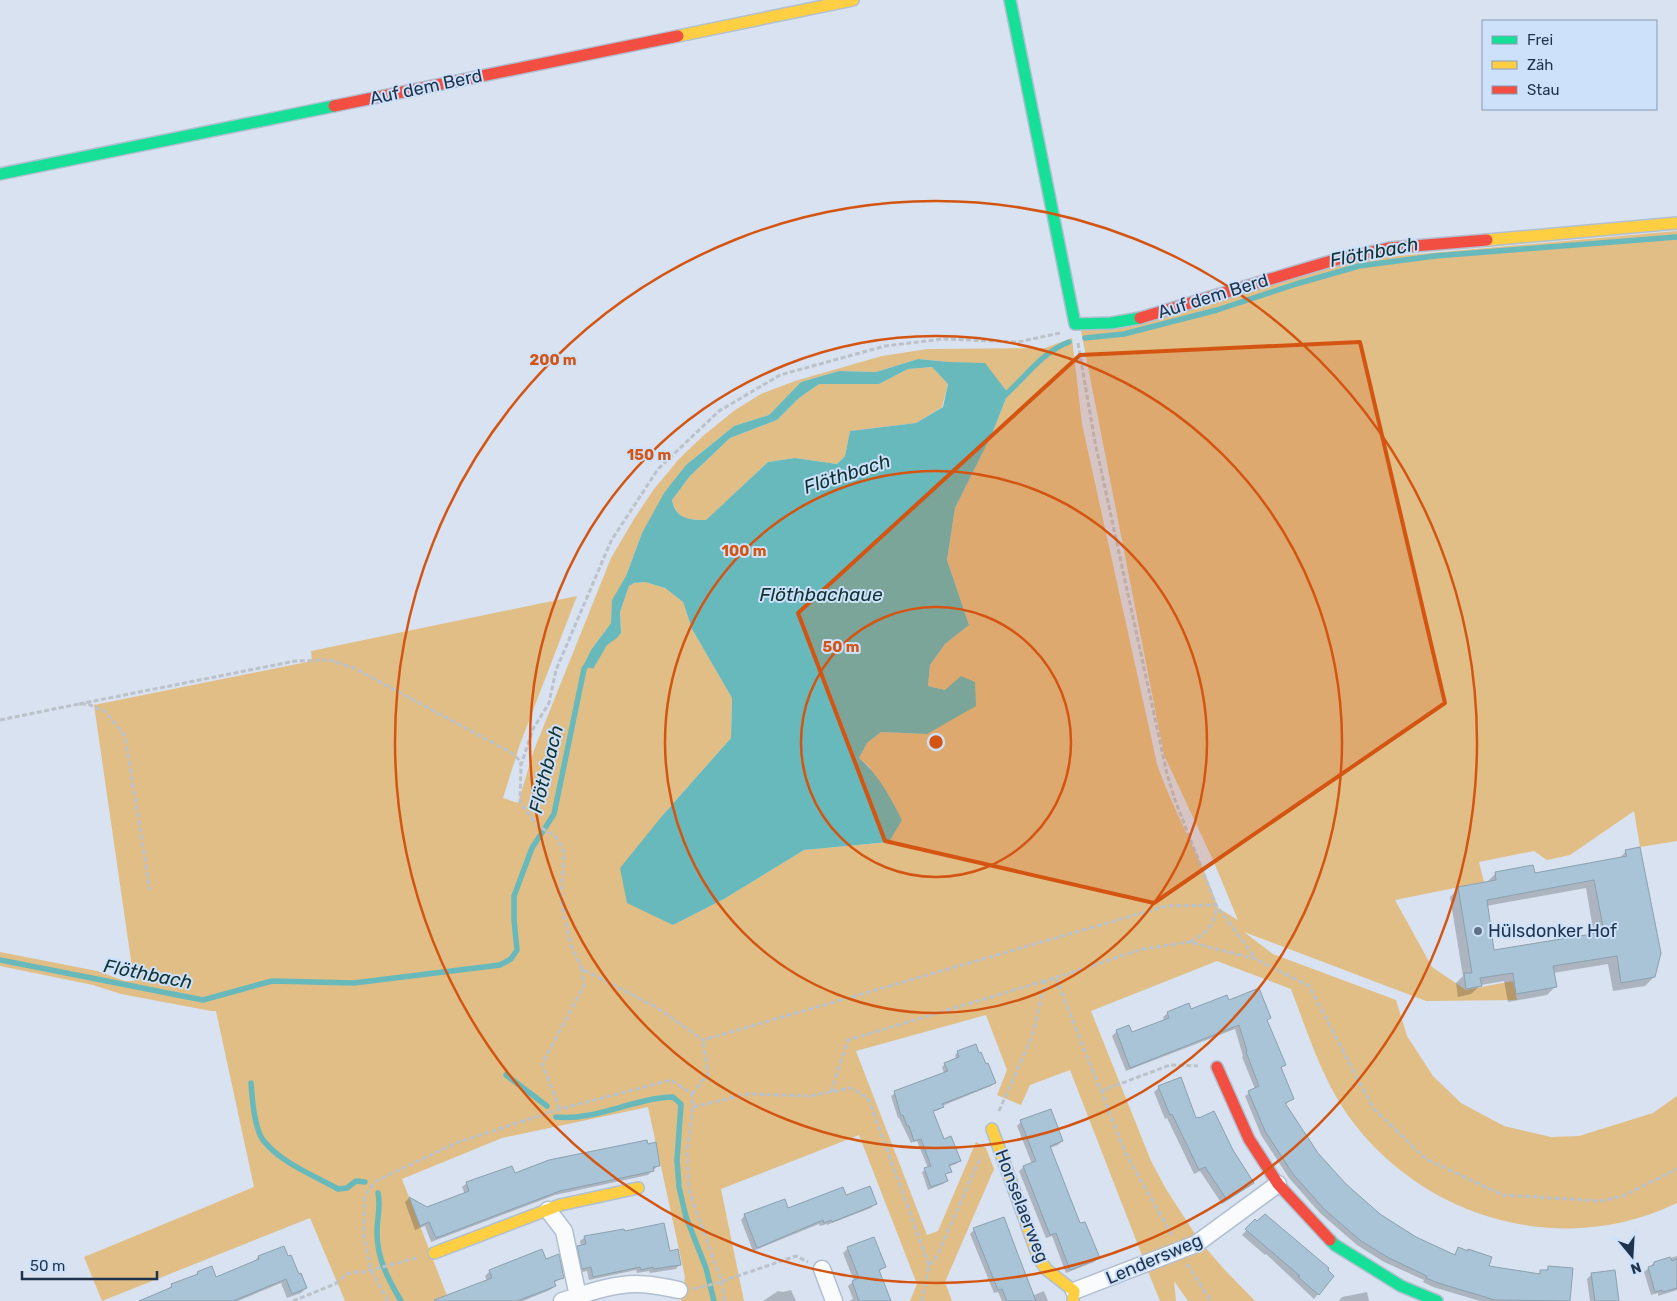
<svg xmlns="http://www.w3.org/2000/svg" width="1677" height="1301" viewBox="0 0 1677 1301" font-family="Rubik,sans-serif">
<rect width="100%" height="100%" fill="#d8e2f0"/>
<path fill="#e1be85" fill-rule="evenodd" d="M1677 231V841L1640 847 1634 811 1570 855 1547 860 1534 851 1479 862 1484 882 1395 900 1432 967 1466 990 1513 981 1517 1000 1426 1001 1244 932 1273 954 1396 1000 1407 1036 1433 1076 1461 1103 1504 1126 1551 1137 1579 1136 1653 1113 1677 1096V1203C1566 1257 1432 1222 1356 1126 1324 1086 1309 1036 1291 989L1217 961 1091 1011 1151 1161 1166 1189 1197 1237 1143 1258 1070 1070 1030 1085 1021 1105 997 1095 1007 1070 986 1015 856 1051 927 1235 938 1231 976 1142 986 1148 994 1169 945 1282 952 1301H910L917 1284 859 1135 721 1189 744 1301H681L685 1277 648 1107 502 1138 402 1179 449 1301H345L310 1218 102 1301 84 1257 254 1187 216 1011H211L121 994 93 985 0 966V952L97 971 125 981H134L94 705 312 661 311 651 577 596 520 744 503 798 518 803 534 750 611 558 634 519 654 489 679 459 703 436 735 410 761 394 795 381 882 356 928 349 1045 348 1072 338 1082 424 1157 764C1174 814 1202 858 1218 908L1238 920 1213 860 1164 755 1081 331 1353 260ZM918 359 950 362 1008 393 992 434 955 508 947 560 969 625 945 644 930 665 928 686 945 690 927 734 881 732 867 743 859 758 870 767 889 842 804 850 724 899 673 925 662 816 731 738 732 698 692 629 683 602 665 588 645 582 634 583 629 586 620 612 621 633C613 643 603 646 591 650L611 623 613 600 626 576 642 533 665 493 686 465 734 426 769 415 801 382 839 371 876 372Z
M932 367 948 384 942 407 916 423 850 431 845 456 837 464 795 458 768 462 706 520C688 520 677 519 672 500L690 476 730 438 777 420 799 398 819 384H879L908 369Z
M1205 1247 1223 1268 1255 1301H1188L1174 1281 1176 1301H1160L1147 1269Z"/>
<path fill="#67b9bc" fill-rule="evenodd" d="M918 359 950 362 985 363 1008 393 992 434 955 508 947 560 969 625 945 644 930 665 928 686 945 690 961 676 975 682 976 706 927 734 881 732 867 743 859 758C879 775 890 797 902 820L889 842 804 850 724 899 673 925 627 903 620 868 662 816 731 738 732 698 692 629 683 602 665 588 645 582 634 583 629 586 620 612 621 633 617 638 607 645 593 669 584 665 591 650 611 623 612 600 626 576 642 533 664 493 686 465 734 426 769 415 801 382 839 371 876 372ZM932 367 948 384 943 407 916 423 850 431 845 456 837 464 795 458 768 462 706 520C689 520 676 519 672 500L690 476 730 438 777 420 799 398 819 384H879L908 369Z"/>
<path fill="#0003" fill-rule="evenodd" d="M1639 849 1654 977 1645 986 1613 991 1608 964 1553 973 1555 987 1547 995 1508 1002 1504 981 1481 985 1471 994 1458 997 1456 983 1463 976 1450 897 1459 888 1487 882 1496 873 1534 875 1619 859 1626 851ZM1586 888 1594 935 1493 951 1486 906Z
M1228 1002 1269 1018 1267 1021 1284 1065 1280 1069 1292 1099 1285 1105 1317 1154 1345 1185 1379 1215 1415 1238 1453 1256 1458 1249 1487 1267 1537 1275 1541 1271H1545L1549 1267 1572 1269 1569 1301H1480L1433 1287 1423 1282 1424 1280 1384 1262 1357 1245 1320 1213 1289 1178 1261 1135 1245 1096 1255 1089 1242 1057 1243 1056 1235 1029 1126 1071 1112 1036 1117 1031 1132 1034 1164 1021 1163 1017 1168 1013 1190 1011Z
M958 1052 978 1055 995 1083 991 1086 942 1106 939 1110 932 1112 944 1140 960 1160 956 1164 948 1167 950 1171 944 1176 946 1181 943 1184 928 1190 922 1172 928 1168 917 1141 911 1143 899 1118H898L891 1096 895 1093 944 1073 942 1067 945 1064 956 1059 955 1055Z
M1159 1087 1232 1150 1252 1182 1248 1187 1222 1204 1200 1171 1194 1174 1167 1118 1165 1119 1154 1092Z
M1021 1122 1062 1141 1058 1145 1050 1148 1080 1225 1098 1258 1094 1262 1066 1273 1052 1236 1046 1238 1019 1171 1024 1167 1032 1164 1017 1126Z
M659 1165 648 1175 555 1195 431 1242 425 1226 415 1230 405 1202 409 1198 427 1208 465 1194 462 1187 467 1183Z
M845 1196 875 1203 871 1208 827 1225V1224L820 1226 819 1224 753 1251 741 1220 745 1215 787 1209Z
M1255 1221 1332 1276 1314 1299 1266 1254 1265 1255 1242 1235Z
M974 1230 1032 1296 1044 1291 1048 1301H1002L998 1292 994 1293 970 1234Z
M585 1237 680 1264 676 1269 650 1273 649 1271 637 1273 636 1270 589 1280 587 1271 578 1273 574 1252 581 1246 580 1241Z
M848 1248 884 1267 879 1272 890 1301H849L853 1299 848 1286 854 1281 843 1253Z
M1677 1256V1290L1658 1296V1293L1651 1295 1644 1272 1654 1263Z
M258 1257 306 1288 301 1293 287 1298 281 1283 238 1301H140L167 1290 172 1285 194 1276 198 1273 216 1279 254 1262Z
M545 1261 562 1277 554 1283 555 1286 550 1290 523 1301H445L487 1281 485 1276 490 1271Z
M1592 1274 1618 1301H1590L1587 1279Z
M791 1290 796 1301H763L778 1291 783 1292Z
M1367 1292 1369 1301H1339L1342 1297Z"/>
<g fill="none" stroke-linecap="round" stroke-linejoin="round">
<path stroke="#67b9bc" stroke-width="5.5" d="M1085 338 1124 334 1217 310 1296 284 1359 266 1435 256 1677 237
M1003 397C1025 378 1042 352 1069 342
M0 960 203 1000 272 981 354 983 500 965 511 959 517 950 514 920V896L532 848 554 814 584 669 590 660
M506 1075 547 1106
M251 1083C252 1098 255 1129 263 1140 281 1163 313 1175 338 1189L347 1188 356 1181 365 1182
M556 1117C596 1121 633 1098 673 1097L681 1104 677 1160 679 1187 686 1217 706 1268 714 1301
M378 1193C381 1206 377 1219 377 1232 377 1259 388 1279 401 1301"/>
</g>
<path fill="#a9c4d6" stroke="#8ba1af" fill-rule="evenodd" d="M1640 847 1661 953 1655 977 1621 983 1617 956 1553 966 1557 987 1516 994 1513 973 1480 978 1482 986 1466 989 1464 973H1472L1458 887 1496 880 1495 872 1533 865 1535 873 1627 856 1625 850ZM1594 880 1604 932 1494 950 1487 900Z
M1259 988 1271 1018 1267 1020 1286 1065 1281 1067 1294 1099 1285 1103 1318 1153 1346 1184 1380 1214 1416 1237 1455 1255 1458 1247 1468 1251V1249L1492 1257 1489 1266 1540 1274V1270H1548V1266L1573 1268 1570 1301 1495 1300 1438 1283 1426 1278 1427 1276 1389 1258 1361 1241 1324 1209 1293 1174 1265 1131 1248 1091 1259 1086 1246 1052 1247 1051 1239 1025 1130 1068 1116 1030 1129 1025 1132 1032 1169 1018 1167 1012 1189 1003 1191 1009 1227 995 1229 1000Z
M976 1044 979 1053 981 1052 986 1064 988 1063 996 1083 942 1104 944 1107 933 1111 944 1139 951 1136 961 1161 949 1165 952 1172 945 1174 948 1181 931 1187 924 1168 931 1166 921 1139 914 1141 909 1126H907L903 1115 901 1116 894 1091 948 1071 944 1063 959 1057 957 1051Z
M1181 1077 1196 1118 1199 1117V1118L1214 1111 1233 1150 1254 1183 1227 1200 1205 1167 1199 1170 1172 1114 1170 1115 1158 1086Z
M1051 1109 1063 1141 1050 1146 1080 1223 1085 1222 1100 1258 1070 1270 1056 1233 1050 1235 1023 1166 1036 1161 1020 1120Z
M647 1140 648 1144 656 1142 660 1166 653 1167 654 1171 560 1191 436 1238 429 1222 420 1226 409 1197 427 1207 469 1191 466 1182 512 1166 515 1173 549 1160Z
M870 1186 877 1204 832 1222 831 1220 824 1223 823 1220 757 1248 744 1214 785 1199 788 1208 843 1187 846 1195Z
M1265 1214 1329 1268 1328 1270 1334 1276 1319 1295 1298 1277 1300 1276 1245 1229 1255 1219 1257 1221Z
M1004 1217 1017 1252 1036 1301H1007L1002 1289 998 1290 973 1228Z
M664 1223 670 1251 678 1249 681 1265 653 1269V1267L641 1270 640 1267 593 1277 591 1267 582 1269 577 1246 586 1244 584 1236 624 1229 625 1231Z
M874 1237 886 1267 879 1270 891 1301H859L852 1281 859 1278 847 1247Z
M284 1246 288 1256 291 1255 299 1274 301 1273 307 1288 292 1294 286 1279 233 1301H139L172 1287 171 1284 198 1274 197 1272 204 1269 212 1266 216 1277 259 1259 258 1256Z
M542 1249 546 1259 559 1254 564 1278 554 1281 556 1286 517 1301H435L434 1300 492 1278 489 1270Z
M1670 1257 1672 1261 1677 1259V1288L1663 1292 1662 1290 1655 1292 1648 1267 1654 1265V1262Z
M1615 1270 1619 1301H1595L1591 1273Z"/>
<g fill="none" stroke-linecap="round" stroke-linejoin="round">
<defs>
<path id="street" d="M548 1210 564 1231 579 1301
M822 1269 834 1301
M1074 1291 1196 1244 1278 1184
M562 1301C585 1294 612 1284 636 1284 650 1284 665 1287 679 1290"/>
<path id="fast" d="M1010 0 1075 324 1111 323 1140 318
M0 174 334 106
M1330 1240 1335 1245 1401 1286 1437 1301"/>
<path id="slow" d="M678 36 853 0
M1487 240 1677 223
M992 1129 1039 1259 1047 1270 1074 1291 1073 1301
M434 1253 560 1205 638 1188"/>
<path id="jam" d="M334 106 678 36
M1140 318 1331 261 1389 248 1487 240
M1217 1067 1249 1139 1278 1184 1330 1240"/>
</defs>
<use href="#street" stroke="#b1bfd1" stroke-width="19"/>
<use href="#fast" stroke="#b1bfd1" stroke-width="14"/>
<use href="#slow" stroke="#b1bfd1" stroke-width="14"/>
<use href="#jam" stroke="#b1bfd1" stroke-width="14"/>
<path stroke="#bcc2c9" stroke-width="3" stroke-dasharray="5 2.5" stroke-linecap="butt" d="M1060 333 1018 342 943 339 885 346 780 375 719 411 658 469 611 541 556 670 549 703 533 729 521 765 520 802 537 825 556 837 564 851 561 901 571 946 582 969 656 1007 703 1040 1166 906 1216 905 1256 959
M1078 343 1095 442 1167 774 1175 800 1216 905C1216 924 1206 934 1190 942
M79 704 295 661 330 660 354 668 512 753 519 760 521 765
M0 720 79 704H88L106 712 125 736 150 890
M1056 978 1125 1152 1173 1237
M1101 1091 1170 1065 1198 1066
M831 1092 848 1040 1044 981
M692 1094 708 1074 703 1041
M693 1107 748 1094 810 1096 851 1088 868 1098 929 1265 922 1301
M560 1109 542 1064 584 986 582 969
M999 1111 1033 1034 1045 981 1143 949 1189 942 1256 959 1309 986 1373 1108 1426 1159 1503 1195 1602 1201 1623 1196 1677 1169
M1187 1264 1211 1301
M929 1265 936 1258 981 1156
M693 1289 717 1283 796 1256 808 1262
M293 1301 335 1284 347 1274 353 1272H364L416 1258
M388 1301 371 1270 364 1237 365 1195 376 1181 456 1143 560 1109 671 1080 692 1094 693 1107 687 1151 689 1191 722 1282 725 1301"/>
<use href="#street" stroke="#f9fbfd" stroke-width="16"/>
<use href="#fast" stroke="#16e098" stroke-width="11"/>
<use href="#slow" stroke="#ffcf43" stroke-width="11"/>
<use href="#jam" stroke="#f24e42" stroke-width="11"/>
</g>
<path fill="#d45512" fill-opacity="0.2" stroke="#d45512" stroke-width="4" stroke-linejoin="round" d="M1360 342 1445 703 1154 903 885 841 798 613 1080 355Z"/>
<g fill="none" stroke="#d45512" stroke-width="2.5">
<circle cx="936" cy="742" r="135"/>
<circle cx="936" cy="742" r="271"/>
<circle cx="936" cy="742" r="406"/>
<circle cx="936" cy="742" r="541"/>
</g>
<circle fill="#607085" stroke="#cde1fb" stroke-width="2" cx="1478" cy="931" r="5"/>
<g text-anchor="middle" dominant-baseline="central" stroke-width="4" stroke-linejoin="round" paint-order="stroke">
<g font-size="18" fill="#1f334c" stroke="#cde1fb">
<text transform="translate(426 87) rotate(-12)">Auf dem Berd</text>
<text transform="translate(1213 296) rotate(-17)">Auf dem Berd</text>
<text transform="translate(1022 1206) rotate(69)">Honselaerweg</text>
<text transform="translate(1154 1259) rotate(-23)">Lendersweg</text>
</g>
<g font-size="18" fill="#1f334c" stroke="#cde1fb" text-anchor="start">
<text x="1488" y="931">Hülsdonker Hof</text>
</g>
<g font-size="19" font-style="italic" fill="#103231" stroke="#cde1fb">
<text transform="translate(1374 252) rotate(-11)">Flöthbach</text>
<text transform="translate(847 474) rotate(-18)">Flöthbach</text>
<text x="821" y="594">Flöthbachaue</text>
<text transform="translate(546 769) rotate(-76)">Flöthbach</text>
<text transform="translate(148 974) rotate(11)">Flöthbach</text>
</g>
</g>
<circle cx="936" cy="742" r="8" fill="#d45512" stroke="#cde1fb" stroke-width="2.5"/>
<g font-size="15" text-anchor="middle" font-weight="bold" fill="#d45512" stroke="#cde1fb" stroke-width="4" stroke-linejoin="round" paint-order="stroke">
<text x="553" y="365">200 m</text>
<text x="649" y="460">150 m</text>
<text x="744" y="556">100 m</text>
<text x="841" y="652">50 m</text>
</g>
<rect x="1482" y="20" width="175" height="90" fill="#cde1fb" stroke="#879bb5"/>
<rect x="1492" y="36" width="25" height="8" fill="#16e098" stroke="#879bb5"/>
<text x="1527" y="45" font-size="15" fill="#1f334c">Frei</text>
<rect x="1492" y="61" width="25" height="8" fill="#ffcf43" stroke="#879bb5"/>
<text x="1527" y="70" font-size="15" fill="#1f334c">Zäh</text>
<rect x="1492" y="86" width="25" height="8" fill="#f24e42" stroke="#879bb5"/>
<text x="1527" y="95" font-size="15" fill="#1f334c">Stau</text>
<g transform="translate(1632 1256) rotate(162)" stroke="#cde1fb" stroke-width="4" paint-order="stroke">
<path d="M0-4L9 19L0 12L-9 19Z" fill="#1f334c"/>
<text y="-8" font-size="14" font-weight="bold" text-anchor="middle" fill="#1f334c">N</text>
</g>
<path d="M22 1271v8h135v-8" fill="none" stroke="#1f334c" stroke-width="2.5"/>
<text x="30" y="1271" font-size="15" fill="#1f334c" stroke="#cde1fb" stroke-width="4" paint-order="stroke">50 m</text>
</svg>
